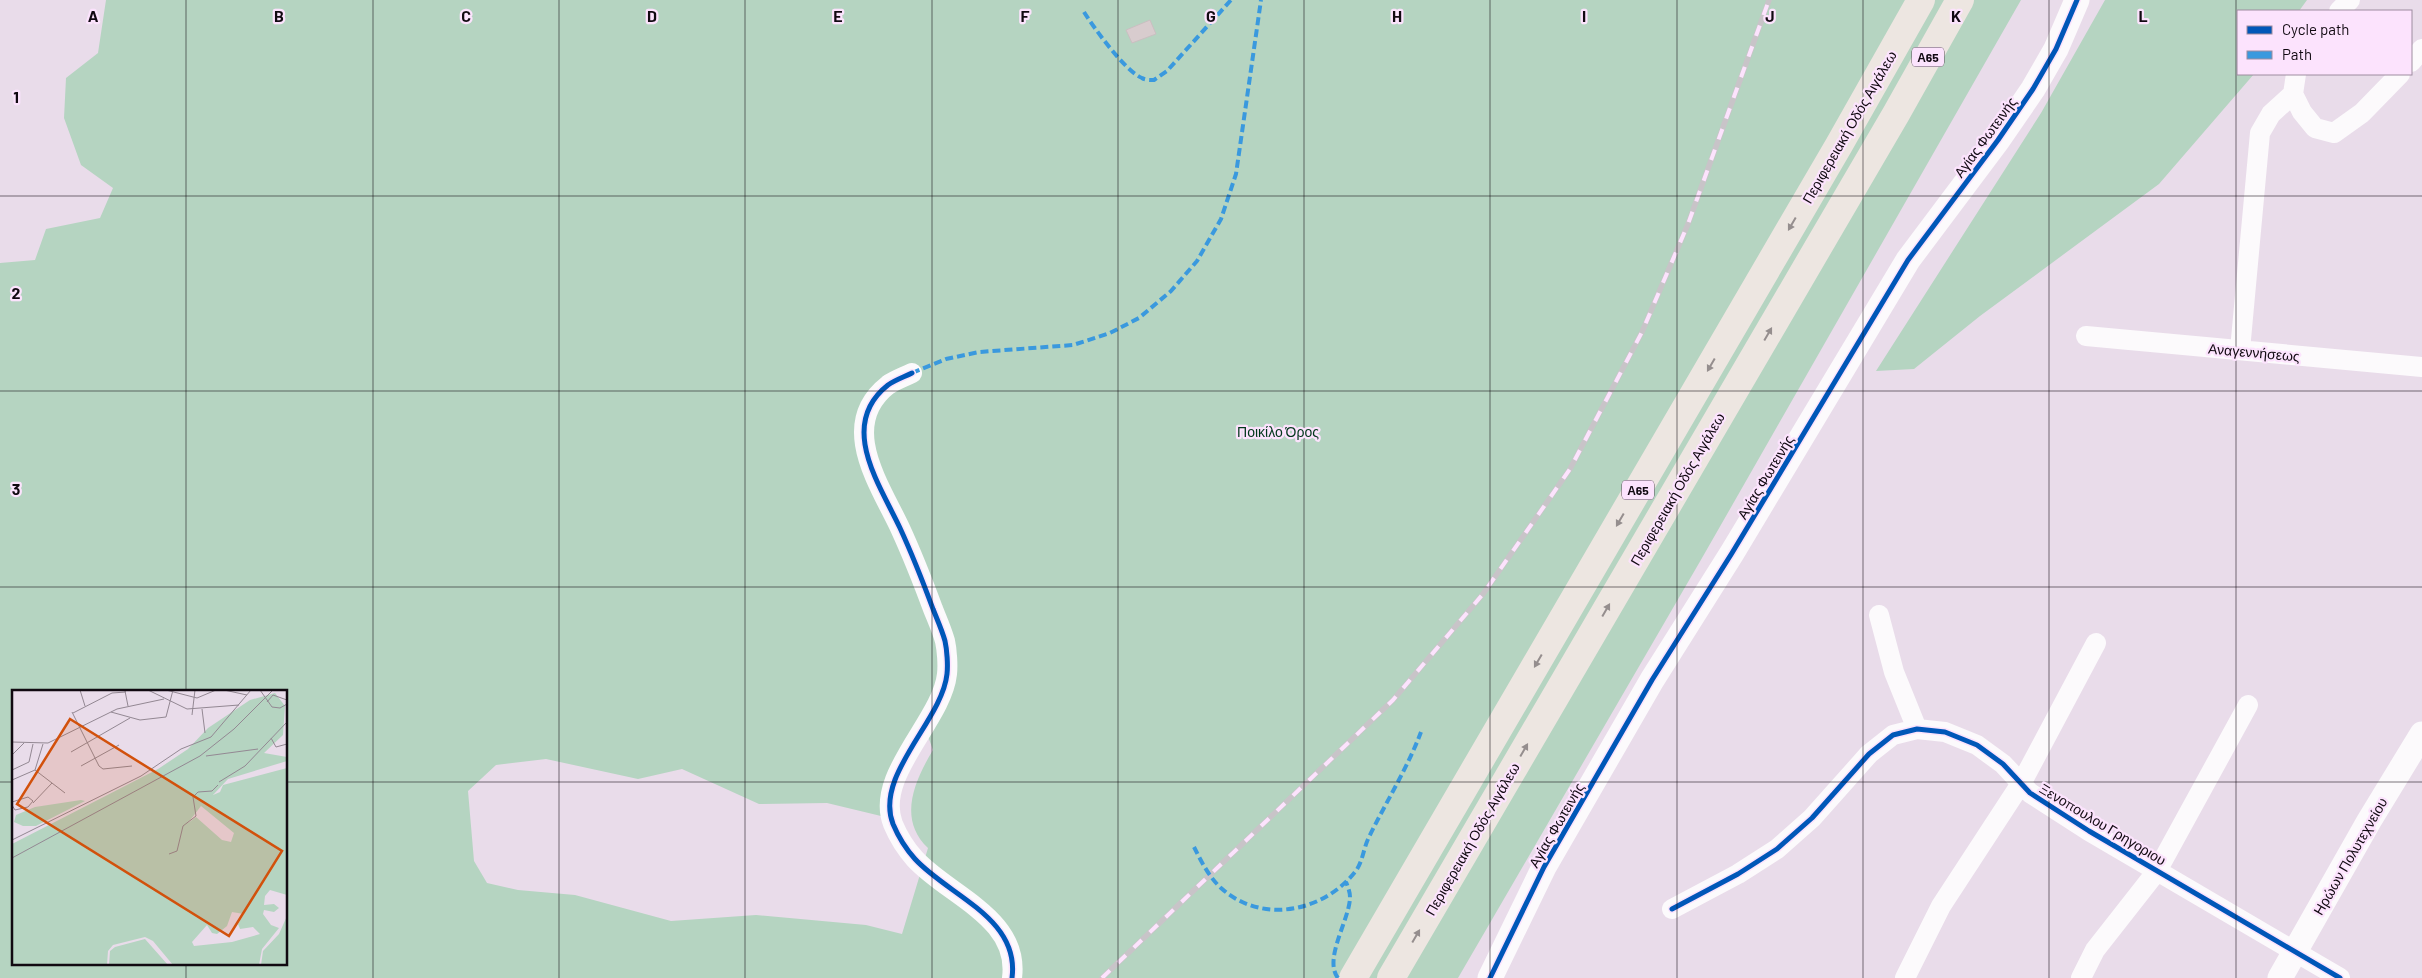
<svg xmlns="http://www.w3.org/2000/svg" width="2422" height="978" viewBox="0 0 2422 978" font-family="Barlow,sans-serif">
<rect width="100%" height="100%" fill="#e9dcea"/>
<path fill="#b5d4c1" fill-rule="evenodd" d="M106 0H2021L1702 558 1458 978H0V263L35 260 46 229 100 218 113 188 81 165 64 118 66 78 98 53ZM14 692H286V964H14ZM921 717 933 750C915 780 897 819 928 848L902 934 866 925 756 915 671 921 575 895 518 890 487 883 474 861 468 791 496 765 546 759 638 779 682 769 759 804 827 803 881 816 882 796Z
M2105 0H2307L2299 11H2238V74H2254L2159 184 1980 316 1914 369 1876 371 2041 113Z"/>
<path fill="#d8ccce" stroke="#cabfc1" d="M1150 20 1156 34 1132 43 1126 30Z"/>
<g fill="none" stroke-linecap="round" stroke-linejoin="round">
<path stroke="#fcfafc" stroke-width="20" d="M2339 11 2350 0
M2411 62 2422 49
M2296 74 2293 94 2302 112 2315 128 2334 133 2362 113 2400 74
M2086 336 2422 367
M2240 350 2260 133 2271 114 2293 94
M912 373C904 377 895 380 888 385 837 425 880 485 900 528 912 554 923 582 933 609 937 619 942 630 945 641 947 650 948 665 947 674 942 721 874 775 893 824 898 836 906 849 915 859 949 896 1020 918 1012 978
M1879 615 1894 672 1917 729
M1672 909 1738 874 1777 849 1812 818 1869 754 1893 735 1917 729 1945 732 1977 745 2003 764 2030 793 2089 831 2340 978
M1905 978 1941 906 2022 782 2096 643
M2081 978 2095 950 2157 871 2248 705"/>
<path stroke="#fcfafc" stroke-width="25" d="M1490 978 1544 867 1652 680 1732 553 1908 260 1998 140 2033 89 2056 49 2077 0
M2280 978 2369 821 2422 734"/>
<path stroke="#ede6e1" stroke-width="28" d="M1353 978 1839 145 1921 0
M1391 978 1896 114 1960 0"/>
<defs>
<path id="rail" d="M1102 978 1393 700 1483 594 1570 469 1642 332 1688 224 1769 0"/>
</defs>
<use href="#rail" stroke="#c8c4c8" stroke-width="5.5"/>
<use href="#rail" stroke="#fce3fd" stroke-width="4" stroke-dasharray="11" stroke-linecap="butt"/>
<path stroke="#3a99de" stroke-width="4" stroke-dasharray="8 4" stroke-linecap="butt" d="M1084 12C1094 28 1125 71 1142 78 1145 80 1150 80 1154 80L1167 71 1231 0
M912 373 946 359 979 352 1073 345 1110 333 1139 318 1171 291 1197 261 1221 219 1236 174 1261 0
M1194 847C1201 861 1209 877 1221 888 1261 924 1322 913 1355 872 1363 862 1363 849 1369 837 1386 802 1407 769 1421 732
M1338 978C1323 959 1350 919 1350 897 1350 892 1348 887 1346 882"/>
<defs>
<path id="cycleway" d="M912 373C904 377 895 380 888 385 837 425 880 485 900 528 912 554 923 582 933 609 937 619 942 630 945 641 947 650 948 665 947 674 942 721 874 775 893 824 898 836 906 849 915 859 949 896 1020 918 1012 978
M1672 909 1738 874 1777 849 1812 818 1869 754 1893 735 1917 729 1945 732 1977 745 2003 764 2030 793 2089 831 2340 978
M1490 978 1544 867 1652 680 1732 553 1908 260 1998 140 2033 89 2056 49 2077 0"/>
</defs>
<use href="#cycleway" stroke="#fce3fd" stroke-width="8"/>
<use href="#cycleway" stroke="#0057b8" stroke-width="5"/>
</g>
<defs><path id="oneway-solid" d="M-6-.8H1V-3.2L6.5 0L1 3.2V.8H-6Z" transform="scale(1.25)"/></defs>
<g fill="#958e8e">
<use href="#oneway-solid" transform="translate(1792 224) rotate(120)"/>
<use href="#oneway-solid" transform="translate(1768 334) rotate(-60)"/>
<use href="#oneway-solid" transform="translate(1711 365) rotate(120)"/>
<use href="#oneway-solid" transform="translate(1620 520) rotate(120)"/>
<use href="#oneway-solid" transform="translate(1606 610) rotate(-60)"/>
<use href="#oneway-solid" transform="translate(1538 661) rotate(120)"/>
<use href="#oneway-solid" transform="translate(1524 750) rotate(-60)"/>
<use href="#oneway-solid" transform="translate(1416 936) rotate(-60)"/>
</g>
<path fill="none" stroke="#110911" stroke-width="1" stroke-opacity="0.55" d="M186 0V692M373 0V978M559 0V978M745 0V978M932 0V978M1118 0V978M1304 0V978M1490 0V978M1677 0V978M1863 0V978M2049 0V978M2236 0V978M0 196H2422M0 391H2422M0 587H2422M0 782H14M286 782H2422M186 964V978"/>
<g text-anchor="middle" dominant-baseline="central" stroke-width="4.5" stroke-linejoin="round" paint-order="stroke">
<g fill="#fce3fd" stroke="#584a58" stroke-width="1">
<rect x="1912" y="47.5" width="32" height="19" rx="4"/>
<rect x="1622" y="480.5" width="32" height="19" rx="4"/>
</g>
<g font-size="12" font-weight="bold" fill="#110911">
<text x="1928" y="57">Α65</text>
<text x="1638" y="490">Α65</text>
</g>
<g font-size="14" fill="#110911" stroke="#fce3fd">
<text transform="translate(1849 127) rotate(-60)">Περιφερειακή Οδός Αιγάλεω</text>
<text transform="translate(1985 137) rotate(-54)">Αγίας Φωτεινής</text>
<text transform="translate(2254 352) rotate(5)">Αναγεννήσεως</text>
<text transform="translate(1765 477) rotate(-59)">Αγίας Φωτεινής</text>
<text transform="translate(1677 489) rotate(-60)">Περιφερειακή Οδός Αιγάλεω</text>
<text transform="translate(2103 824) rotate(31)">Ξενοπουλου Γρηγοριου</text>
<text transform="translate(1556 825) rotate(-60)">Αγίας Φωτεινής</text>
<text transform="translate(1472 839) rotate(-60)">Περιφερειακή Οδός Αιγάλεω</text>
<text transform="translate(2350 856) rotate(-60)">Ηρώων Πολυτεχνείου</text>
</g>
<g font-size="14" fill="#00371a" stroke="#fce3fd">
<text x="1278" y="431">Ποικίλο Όρος</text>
</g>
</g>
<g transform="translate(12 690)">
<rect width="275" height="275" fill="#e9dcea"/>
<path d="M263 3 273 16 271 45 252 63 275 67V71L216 89 201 105 208 102 211 95 275 78V205L258 200 253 206 252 215 262 214 267 218 262 222 252 220 251 224 259 235 267 238 250 259 247 275H161L141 251 133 247 101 255 96 261 95 275H0V154L146 79 176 59 196 38 238 10ZM189 116 222 143 219 152 210 150 184 127 176 133ZM220 222 232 224 226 234 228 239 241 237 248 244 220 252 182 256 180 252 195 235 200 243 205 244 215 236ZM69 110 73 111 24 136H11L2 132 4 125 23 117ZM275 226V275H249L251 261 267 244ZM133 249 156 275H97L98 261 103 257Z" fill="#b5d4c1" fill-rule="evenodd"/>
<path fill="none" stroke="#938893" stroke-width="1" d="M68 0 73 16M136 0 175 19 227 15M154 0 185 8 204 0M212 0 235 5M248 0 260 17 268 18 275 14M113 1 116 16M255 12 261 5 275 10M190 19 193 43M60 22 87 76 91 79 120 76M99 22 128 30 154 27 161 0M61 23 100 3 114 2M180 25 183 0M259 48 264 57 275 54M0 52 36 53 105 19 152 9M31 54 23 80 53 103M59 62 118 28M0 65 12 53M194 66 246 59M69 76 107 55M0 80 17 72 21 54M0 90 23 80M207 92 233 76 275 32M0 112 16 107 21 111 16 117 3 120 0 115M21 113 40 93M0 150 129 86 169 59 199 47 239 0M157 164 165 161 171 136 184 126 181 107 186 102 200 101 206 95M0 168 188 66 222 39 261 0"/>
<path fill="#d2510c" fill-opacity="0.15" stroke="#d2510c" stroke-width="2.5" d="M58 29 270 161 217 246 5 114Z"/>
<rect width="275" height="275" fill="none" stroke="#110911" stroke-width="2.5"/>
</g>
<g font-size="16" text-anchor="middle" font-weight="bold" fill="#110911" stroke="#fce3fd" stroke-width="4.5" stroke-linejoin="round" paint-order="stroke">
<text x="93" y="22">A</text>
<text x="279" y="22">B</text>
<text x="466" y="22">C</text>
<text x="652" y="22">D</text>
<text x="838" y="22">E</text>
<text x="1025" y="22">F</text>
<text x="1211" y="22">G</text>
<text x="1397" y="22">H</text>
<text x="1584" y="22">I</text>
<text x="1770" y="22">J</text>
<text x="1956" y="22">K</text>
<text x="2143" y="22">L</text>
<text x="16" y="103">1</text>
<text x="16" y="299">2</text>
<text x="16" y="495">3</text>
</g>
<rect x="2237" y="10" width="175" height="65" fill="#fce3fd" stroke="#9e8c9f"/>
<rect x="2247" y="26" width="25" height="8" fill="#0057b8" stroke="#9e8c9f"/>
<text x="2282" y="35" font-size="15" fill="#110911">Cycle path</text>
<rect x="2247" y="51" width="25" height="8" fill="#3a99de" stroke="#9e8c9f"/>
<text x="2282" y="60" font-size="15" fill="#110911">Path</text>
</svg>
